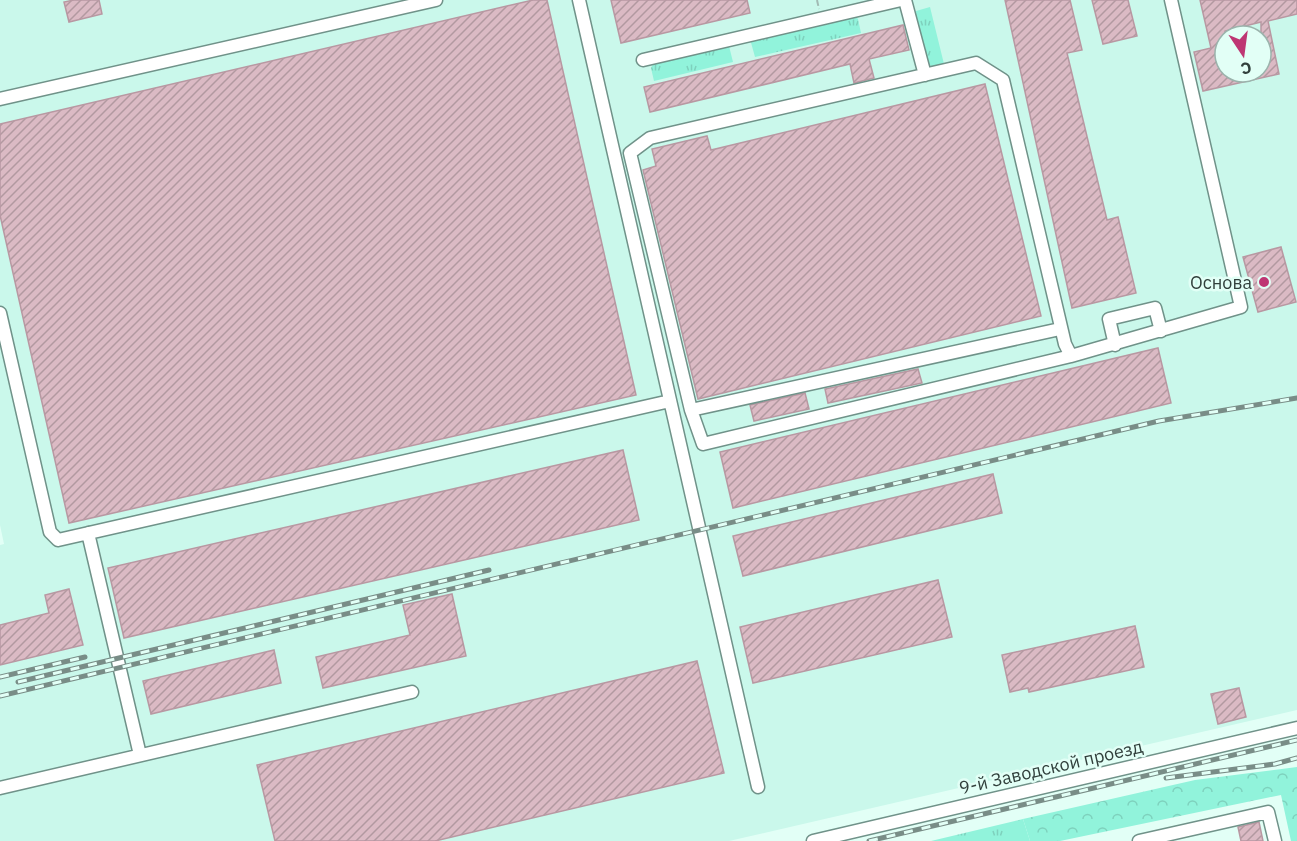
<svg xmlns="http://www.w3.org/2000/svg" width="1297" height="841" viewBox="0 0 1297 841" font-family="'IBM Plex Sans',sans-serif">
<defs>
<pattern id="grass-tufts" width="24" height="20" patternUnits="userSpaceOnUse" patternTransform="scale(1.5)"><rect width="24" height="20" fill="#91f3db"/><path d="M3 7l-1-3M5 7V3M7 7l1-3M15 17l-1-3M17 17v-4M19 17l1-3" fill="none" stroke="#7ed1bd"/></pattern>
<pattern id="forest-crowns" width="20" height="18" patternUnits="userSpaceOnUse" patternTransform="scale(1.5)"><rect width="20" height="18" fill="#91f3db"/><path d="M2 6a3 3 0 1 1 6 0M12 15a3 3 0 1 1 6 0" fill="none" stroke="#7ed1bd"/></pattern>
<pattern id="building-hatch" width="6" height="6" patternUnits="userSpaceOnUse" patternTransform="scale(1.5)"><rect width="6" height="6" fill="#dbbac4"/><path d="M-1 1l2-2M0 6l6-6M5 7l2-2" fill="none" stroke="#b299a0"/></pattern>
</defs>
<rect width="100%" height="100%" fill="#e2fff6"/>
<path fill="#caf8eb" fill-rule="evenodd" d="M0 0H1297V710L729 841H0V545L4 544 0 525ZM1225 36H1261V72H1225Z"/>
<path fill="url(#grass-tufts)" d="M930 7 944 64 933 67 926 63 913 15 916 11Z
M854 15 858 19 861 33 755 57 750 39Z
M729 46 733 62 654 81 651 68 655 61Z
M1023 819 1030 841H931Z"/>
<path fill="url(#forest-crowns)" d="M1297 767V841H1291L1281 795 1060 841H1030L1023 819 1195 780Z"/>
<path fill="url(#building-hatch)" stroke="#b898a2" stroke-width="1.5" fill-rule="evenodd" d="M74 0H99L102 14 69 22 64 2Z
M533 0H547L636 395 69 523 0 215V124Z
M611 0H747L750 13 621 43Z
M1005 0H1070L1082 50 1067 53 1107 220 1118 217 1136 293 1072 308Z
M1092 0H1128L1137 36 1103 44Z
M1200 0H1297V14L1268 21 1279 74 1203 91 1194 52 1211 48ZM1261 22V72H1225V31Z
M903 25 909 50 869 59 874 78 854 83 850 64 650 112 644 87Z
M985 84 1041 316 698 399 643 170 656 166 652 149 707 136 711 150Z
M1281 247 1296 302 1258 312 1243 257Z
M1158 348 1171 403 733 508 720 452Z
M918 369 922 383 828 403 825 389Z
M805 393 809 409 754 421 750 405Z
M623 450 639 520 124 638 108 568Z
M993 474 1002 513 743 576 733 536Z
M938 580 952 637 753 683 740 627Z
M69 589 83 645 0 665V625L49 613 45 595Z
M452 594 466 656 323 688 316 657 410 635 403 605Z
M1135 626 1144 667 1029 692 1028 688 1010 692 1002 655Z
M274 650 281 683 151 714 143 681Z
M697 661 724 773 435 841H275L257 765Z
M1239 688 1246 717 1218 724 1211 694Z
M1259 822 1263 841H1241L1238 827Z"/>
<g fill="none" stroke-linecap="round" stroke-linejoin="round">
<defs>
<path id="minor" d="M579 0 758 787
M905 0 925 75
M643 60 901 0
M0 99 436 0
M0 313 50 532 58 540 670 401
M1115 345 1109 319 1155 308 1161 331
M1071 356 703 444 691 410 630 153 650 138 976 63 1003 80 1065 344 1071 356 1241 307 1171 0
M691 410 1060 329
M88 533 140 755
M0 788 412 692
M813 841 1297 728
M1139 841 1268 812 1275 841"/>
</defs>
<use href="#minor" stroke="#709289" stroke-width="15"/>
<path stroke="#a2bab3" stroke-width="2" stroke-dasharray="6 3" stroke-linecap="butt" d="M817 0 819 9"/>
<use href="#minor" stroke="#fff" stroke-width="12"/>
<defs>
<path id="rail" d="M0 677 85 657
M18 682 489 570
M0 696 1159 421 1297 398
M1166 778 1275 764 1297 758
M869 841 1297 740"/>
</defs>
<use href="#rail" stroke="#798d87" stroke-width="5"/>
<use href="#rail" stroke="#e2fff6" stroke-width="3" stroke-dasharray="9" stroke-linecap="butt"/>
</g>
<circle fill="#be3673" stroke="#e2fff6" stroke-width="2" cx="1264" cy="282" r="6"/>
<g text-anchor="middle" dominant-baseline="central" stroke-width="5" stroke-linejoin="round" paint-order="stroke">
<g font-size="18" fill="#31403c" stroke="#e2fff6" text-anchor="end">
<text x="1252" y="282">Основа</text>
</g>
<g font-size="18" fill="#31403c" stroke="#e2fff6">
<text transform="translate(1051 767) rotate(-13)">9-й Заводской проезд</text>
</g>
</g>
<g transform="translate(1243 54) rotate(167)"><circle r="28" fill="#e2fff6" stroke="#9bb3ac" stroke-width="1.5"/>
<path d="M0-4.5L10 22L0 15L-10 22Z" fill="#be3673"/>
<text y="-9" font-size="16" font-weight="bold" text-anchor="middle" fill="#31403c">С</text>
</g>
</svg>
